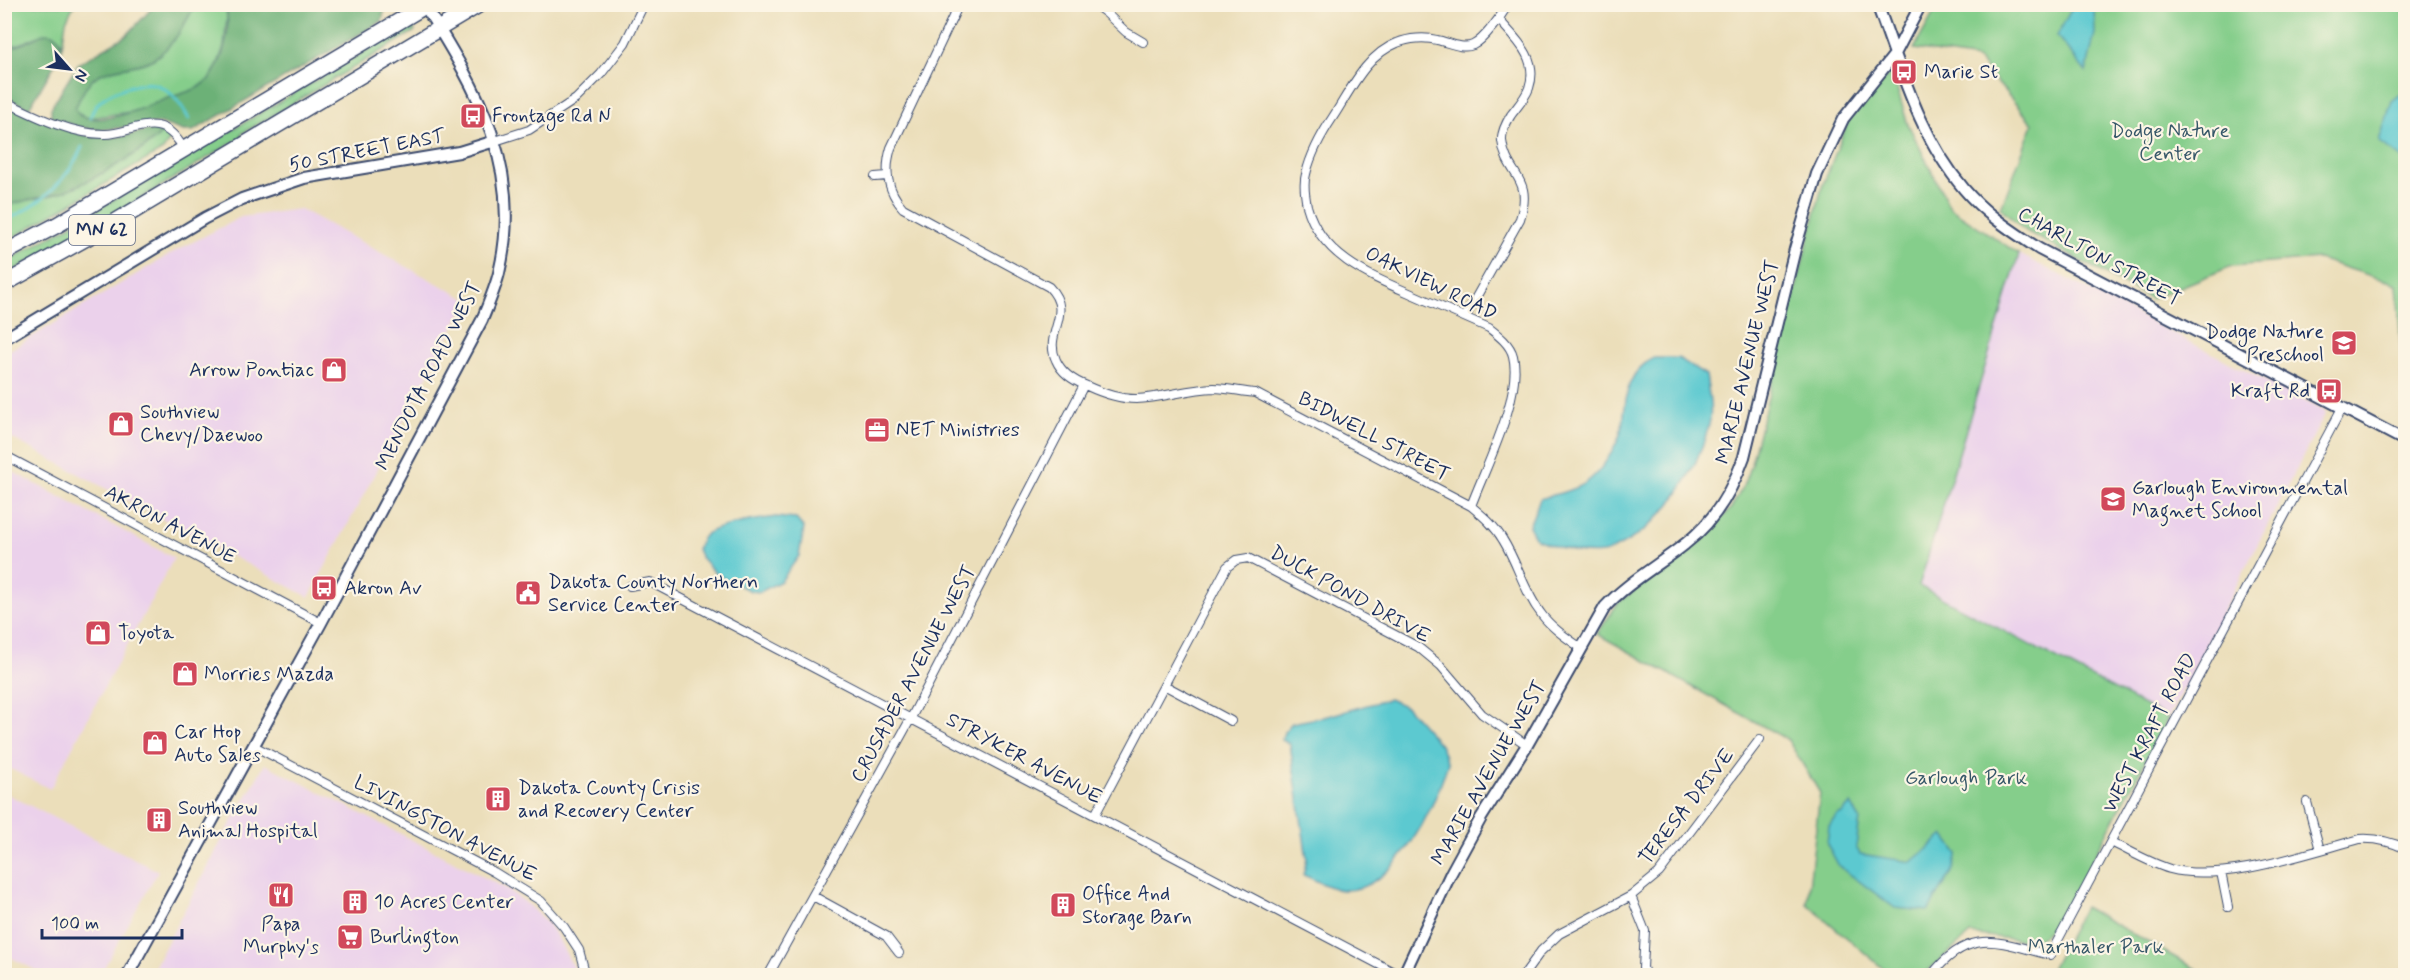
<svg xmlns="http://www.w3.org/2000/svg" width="2410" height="980" viewBox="0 0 2410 980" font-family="Mynerve,sans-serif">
<rect width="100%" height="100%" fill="#fcf5e5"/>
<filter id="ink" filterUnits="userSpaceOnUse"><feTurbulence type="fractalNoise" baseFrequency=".0167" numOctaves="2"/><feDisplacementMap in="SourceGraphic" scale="12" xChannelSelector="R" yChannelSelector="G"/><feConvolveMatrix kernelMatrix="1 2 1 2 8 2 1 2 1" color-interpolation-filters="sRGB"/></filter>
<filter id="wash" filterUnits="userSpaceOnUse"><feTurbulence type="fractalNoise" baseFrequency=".008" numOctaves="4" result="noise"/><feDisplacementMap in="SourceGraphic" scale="24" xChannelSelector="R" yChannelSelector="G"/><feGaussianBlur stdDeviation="1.35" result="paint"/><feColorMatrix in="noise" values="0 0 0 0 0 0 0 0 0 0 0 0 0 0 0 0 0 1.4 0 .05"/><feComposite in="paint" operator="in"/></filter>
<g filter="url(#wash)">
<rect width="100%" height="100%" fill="#ebdeba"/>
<path fill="#ebd1eb" d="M300 209 468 300 309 597 4 434 5 353 170 254 241 217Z
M2019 254 2326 412 2168 718 1919 586Z
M4 467 174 558 50 789 5 766Z
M265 764 505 888 524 901 548 924 558 938 572 965 574 975H150L226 832Z
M5 793 158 871 100 975H45L8 956 5 962Z"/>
<path fill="#85ce8b" stroke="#507e74" stroke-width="1.5" d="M5 5H74L66 21 62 47V43L54 34C36 34 22 45 5 49Z
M195 5H225L227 17 224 46 217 67 208 81 195 89 136 111 90 118C83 117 77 115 75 108 80 99 84 87 92 80 108 65 134 70 153 59 173 47 185 24 195 5Z
M1938 5H2405V414L2397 284 2318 259 2232 266 2151 299 2024 230 2001 208 2033 124 1977 59 1914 49Z
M411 24 415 31 241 134 242 137 111 216 5 275V262L61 231Z
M1892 71 1907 122 1950 208 2019 254 1919 586 2168 718 2081 882 2055 924 2036 942 1970 934 1923 975H1891L1807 904 1820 793 1788 740 1597 634 1618 603 1704 538 1731 508 1742 489 1751 464 1822 187 1849 119Z
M162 132 169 138V141L163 150 5 242V207C22 199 40 200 58 193 83 185 147 151 162 132Z
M2084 907 2207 975H2048Z"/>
<path fill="#6cb177" stroke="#44706a" stroke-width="1.5" d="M155 5H195C185 24 173 47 153 59 134 70 108 65 92 80 84 87 80 99 75 108L79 115C102 127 145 107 168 98 181 93 199 91 209 79 224 62 232 26 225 5H391L384 12 382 21 193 131H183L161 123 100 130 79 127 51 117V108L78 64 127 35Z
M45 33C59 33 63 42 61 54L29 108 5 97V49L20 45Z
M4 105 83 135C97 138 110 138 123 136 137 134 149 127 162 132 146 151 83 186 58 193 40 199 22 199 5 207Z"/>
<path fill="#5bc9d0" stroke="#3b7c97" stroke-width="1.5" d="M2076 5H2088L2094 9 2095 33 2086 72 2057 36 2072 8Z
M2405 91V161L2379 141 2392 101Z
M1653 358H1678L1706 375C1708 391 1713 409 1709 425 1696 473 1667 520 1623 544 1617 547 1609 553 1602 553 1579 556 1558 547 1536 539L1529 526 1540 499C1554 494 1576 491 1588 481 1600 472 1612 454 1618 440 1631 409 1616 380 1653 358Z
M776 517 796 519 804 528 799 556 781 581 760 592 751 591 717 575 700 556 697 549C699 545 701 539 704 536 713 526 761 519 776 517Z
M1389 699 1407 707 1440 745 1448 763C1435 806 1396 893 1342 890 1330 889 1314 879 1303 875L1307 859 1290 744 1282 740 1284 732 1292 723 1328 716Z
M1851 804 1860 819 1856 847 1860 854 1912 862 1944 835 1958 854 1952 872 1928 911 1895 908 1839 866 1827 844 1829 826 1837 815 1842 813Z"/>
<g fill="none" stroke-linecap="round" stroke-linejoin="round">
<path stroke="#5bc9d0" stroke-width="3" d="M90 118C93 109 98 101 107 96 118 89 144 80 157 85 171 90 182 106 189 119
M4 221C38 206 67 182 82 147"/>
</g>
</g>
<g filter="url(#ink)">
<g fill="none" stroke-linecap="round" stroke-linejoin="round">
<defs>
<path id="street" d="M959 4 891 148C884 171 887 190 903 208L1049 287C1075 314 1043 332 1056 360 1062 374 1074 381 1087 386 1102 393 1119 399 1136 399 1162 398 1188 389 1214 388 1227 388 1242 392 1255 393L1471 506C1483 516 1495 526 1503 540 1518 564 1524 592 1542 615 1552 628 1567 638 1581 648
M1094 4 1106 13 1126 32 1143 42
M4 101C35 116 72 135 106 134 123 134 140 123 157 126 170 128 178 139 184 149
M495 141 529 130 576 99 601 74 625 43 644 4
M875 177 887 176
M1465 317 1520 219C1534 176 1506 176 1502 141 1501 132 1506 123 1511 115 1517 107 1526 97 1529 88 1539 59 1517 40 1499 20
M4 455 321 623
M1471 506C1485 468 1523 395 1513 356 1510 344 1498 335 1489 328 1464 317 1439 306 1414 295 1370 276 1321 257 1307 206 1305 196 1303 184 1306 174 1311 153 1321 135 1333 117 1350 91 1366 55 1397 43 1409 38 1425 37 1437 40 1448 42 1462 50 1473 45 1484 40 1502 15 1508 4
M630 586 650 582 1401 976
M1164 685 1231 721
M254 746 494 872 541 901 564 927 579 950 586 976
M2307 802 2320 850
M1095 815 1227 567 1236 560 1248 558 1418 647 1441 666 1482 714 1527 745
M2111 842C2130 851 2150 863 2170 869 2223 883 2307 853 2360 839 2377 838 2390 841 2406 849
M2221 872 2228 907
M813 896 886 936 899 953
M1631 896 1645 931 1643 968 1646 976
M768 976 911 718 1084 385
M1523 976 1541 951 1559 934 1631 896 1659 873 1760 739
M1931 976C1969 926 1998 942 2050 955L2342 408"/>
<path id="secondary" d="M1877 4C1901 68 1919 136 1964 189 1985 214 2012 231 2039 249L2406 441
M4 339 205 218 242 199 304 178 459 152 495 141
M127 976 321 623 482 320C488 305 495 289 499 273 524 168 478 91 425 6
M1403 976 1451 873 1481 818 1527 745 1605 607C1628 582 1659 565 1685 544 1714 522 1732 491 1744 457L1795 249 1817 174 1843 119 1895 54 1921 4"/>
<path id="highway" d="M4 253 57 225 428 4
M4 284 115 222 480 4"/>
</defs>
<use href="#street" stroke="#3a496c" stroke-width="10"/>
<use href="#secondary" stroke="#3a496c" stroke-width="14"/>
<use href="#highway" stroke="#3a496c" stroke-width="18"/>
<use href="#street" stroke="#fff" stroke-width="8"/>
<use href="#secondary" stroke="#fff" stroke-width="10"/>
<use href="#highway" stroke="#fff" stroke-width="15"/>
</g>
</g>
<defs>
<symbol id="bus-square" viewBox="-11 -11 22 22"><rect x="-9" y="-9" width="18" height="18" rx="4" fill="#d1495b" stroke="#fcf5e5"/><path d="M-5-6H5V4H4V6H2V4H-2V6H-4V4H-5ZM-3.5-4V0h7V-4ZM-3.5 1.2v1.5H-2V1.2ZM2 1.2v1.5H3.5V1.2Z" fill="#fff"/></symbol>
<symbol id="school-square" viewBox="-11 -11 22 22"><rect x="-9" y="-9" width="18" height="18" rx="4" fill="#d1495b" stroke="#fcf5e5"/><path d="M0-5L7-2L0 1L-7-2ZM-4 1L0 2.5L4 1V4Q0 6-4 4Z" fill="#fff"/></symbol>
<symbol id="shop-square" viewBox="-11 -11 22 22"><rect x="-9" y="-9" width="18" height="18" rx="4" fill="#d1495b" stroke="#fcf5e5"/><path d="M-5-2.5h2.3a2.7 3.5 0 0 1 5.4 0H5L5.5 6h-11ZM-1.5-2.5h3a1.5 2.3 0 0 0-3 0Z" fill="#fff"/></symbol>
<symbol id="office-square" viewBox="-11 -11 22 22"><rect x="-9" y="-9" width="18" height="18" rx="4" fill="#d1495b" stroke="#fcf5e5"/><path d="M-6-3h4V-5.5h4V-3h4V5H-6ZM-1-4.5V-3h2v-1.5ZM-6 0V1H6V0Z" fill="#fff"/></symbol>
<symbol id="civic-square" viewBox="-11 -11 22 22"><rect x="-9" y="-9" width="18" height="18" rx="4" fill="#d1495b" stroke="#fcf5e5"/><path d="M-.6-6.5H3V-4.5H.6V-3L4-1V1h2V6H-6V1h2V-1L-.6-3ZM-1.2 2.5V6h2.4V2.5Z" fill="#fff"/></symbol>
<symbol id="building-square" viewBox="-11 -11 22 22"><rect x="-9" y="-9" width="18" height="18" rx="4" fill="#d1495b" stroke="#fcf5e5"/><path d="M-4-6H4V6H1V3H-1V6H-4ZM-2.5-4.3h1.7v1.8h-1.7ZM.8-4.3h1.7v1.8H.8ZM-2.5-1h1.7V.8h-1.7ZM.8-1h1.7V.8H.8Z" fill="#fff"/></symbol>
<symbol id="restaurant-square" viewBox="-11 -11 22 22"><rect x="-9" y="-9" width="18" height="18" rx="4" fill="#d1495b" stroke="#fcf5e5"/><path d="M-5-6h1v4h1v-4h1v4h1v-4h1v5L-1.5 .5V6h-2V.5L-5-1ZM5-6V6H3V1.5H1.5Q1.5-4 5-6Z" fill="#fff"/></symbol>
<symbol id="supermarket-square" viewBox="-11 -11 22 22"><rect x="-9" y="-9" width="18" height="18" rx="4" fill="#d1495b" stroke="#fcf5e5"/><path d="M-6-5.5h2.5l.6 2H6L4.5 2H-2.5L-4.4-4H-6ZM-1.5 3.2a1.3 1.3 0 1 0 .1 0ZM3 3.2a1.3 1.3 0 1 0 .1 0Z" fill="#fff"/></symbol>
</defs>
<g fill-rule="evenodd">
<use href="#bus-square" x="1889" y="57" width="30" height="30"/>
<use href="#bus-square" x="458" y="101" width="30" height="30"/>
<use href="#school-square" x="2329" y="328" width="30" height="30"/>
<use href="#shop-square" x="319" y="355" width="30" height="30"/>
<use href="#bus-square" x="2314" y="376" width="30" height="30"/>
<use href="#shop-square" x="106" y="409" width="30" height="30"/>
<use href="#office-square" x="862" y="415" width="30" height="30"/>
<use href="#school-square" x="2098" y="484" width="30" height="30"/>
<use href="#bus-square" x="309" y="573" width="30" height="30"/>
<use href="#civic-square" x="513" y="578" width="30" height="30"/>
<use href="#shop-square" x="83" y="618" width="30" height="30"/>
<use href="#shop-square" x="170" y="659" width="30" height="30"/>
<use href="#shop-square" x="140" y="728" width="30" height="30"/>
<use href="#building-square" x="483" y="784" width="30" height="30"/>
<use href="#building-square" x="144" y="805" width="30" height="30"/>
<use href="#restaurant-square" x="266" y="880" width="30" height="30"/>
<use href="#building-square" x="340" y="887" width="30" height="30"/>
<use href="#building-square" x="1048" y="890" width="30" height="30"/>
<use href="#supermarket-square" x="335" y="922" width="30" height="30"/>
</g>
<g text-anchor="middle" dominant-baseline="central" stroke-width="4.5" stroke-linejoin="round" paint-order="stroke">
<rect fill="#fcf5e5" stroke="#5e6a86" stroke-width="1.5" x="69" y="215" width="66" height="30" rx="4.5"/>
<g font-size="18" font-weight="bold" fill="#1b2f5e">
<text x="102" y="230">MN 62</text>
</g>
<g font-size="20" fill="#1b2f5e" stroke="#fcf5e5" text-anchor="start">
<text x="1924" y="72">Marie St</text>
<text x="492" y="116">Frontage Rd N</text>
<text x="2324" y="332" text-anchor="end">Dodge Nature<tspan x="2324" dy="23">Preschool</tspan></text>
<text x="314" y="370" text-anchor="end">Arrow Pontiac</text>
<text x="2310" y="391" text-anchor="end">Kraft Rd</text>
<text x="140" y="412">Southview<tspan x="140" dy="23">Chevy/Daewoo</tspan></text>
<text x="896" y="430">NET Ministries</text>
<text x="2132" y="488">Garlough Environmental<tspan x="2132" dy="23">Magnet School</tspan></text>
<text x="548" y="582">Dakota County Northern<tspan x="548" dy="23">Service Center</tspan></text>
<text x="344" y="588">Akron Av</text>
<text x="118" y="633">Toyota</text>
<text x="204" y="674">Morries Mazda</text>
<text x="174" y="732">Car Hop<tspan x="174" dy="23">Auto Sales</tspan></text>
<text x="518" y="788">Dakota County Crisis<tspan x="518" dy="23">and Recovery Center</tspan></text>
<text x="178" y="808">Southview<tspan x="178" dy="23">Animal Hospital</tspan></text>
<text x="1082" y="894">Office And<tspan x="1082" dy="23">Storage Barn</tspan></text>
<text x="374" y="902">10 Acres Center</text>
<text x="281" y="924" text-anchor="middle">Papa<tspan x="281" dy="23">Murphy's</tspan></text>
<text x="370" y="937">Burlington</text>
</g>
<g font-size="20" fill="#365769" stroke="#fcf5e5">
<text x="2170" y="131">Dodge Nature<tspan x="2170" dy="23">Center</tspan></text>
<text x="1966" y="778">Garlough Park</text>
<text x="2096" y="947">Marthaler Park</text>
</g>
<g font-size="20" fill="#1b2f5e" stroke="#fcf5e5">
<text transform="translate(367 151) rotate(-11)">50 STREET EAST</text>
<text transform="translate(2099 257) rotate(29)">CHARLTON STREET</text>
<text transform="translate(1431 284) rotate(26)">OAKVIEW ROAD</text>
<text transform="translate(1748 362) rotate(-76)">MARIE AVENUE WEST</text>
<text transform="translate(429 376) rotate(-63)">MENDOTA ROAD WEST</text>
<text transform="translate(1374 437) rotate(28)">BIDWELL STREET</text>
<text transform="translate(170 525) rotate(28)">AKRON AVENUE</text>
<text transform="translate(1350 595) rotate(29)">DUCK POND DRIVE</text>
<text transform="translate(914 674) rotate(-62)">CRUSADER AVENUE WEST</text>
<text transform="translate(2150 733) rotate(-62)">WEST KRAFT ROAD</text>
<text transform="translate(1024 759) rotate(28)">STRYKER AVENUE</text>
<text transform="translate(1489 773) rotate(-60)">MARIE AVENUE WEST</text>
<text transform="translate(1687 807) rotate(-52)">TERESA DRIVE</text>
<text transform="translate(445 829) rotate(28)">LIVINGSTON AVENUE</text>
</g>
</g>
<rect width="2410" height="980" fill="none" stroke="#fcf5e5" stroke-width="24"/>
<g transform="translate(69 69) rotate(118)" stroke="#fcf5e5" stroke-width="4.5" paint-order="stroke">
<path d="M0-4.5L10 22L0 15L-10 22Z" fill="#1b2f5e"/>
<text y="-9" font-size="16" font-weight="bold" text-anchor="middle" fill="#1b2f5e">N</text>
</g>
<path d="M42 929v9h140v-9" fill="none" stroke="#1b2f5e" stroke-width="3"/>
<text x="51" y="929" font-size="18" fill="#1b2f5e" stroke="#fcf5e5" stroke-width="4.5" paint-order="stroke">100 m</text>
</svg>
